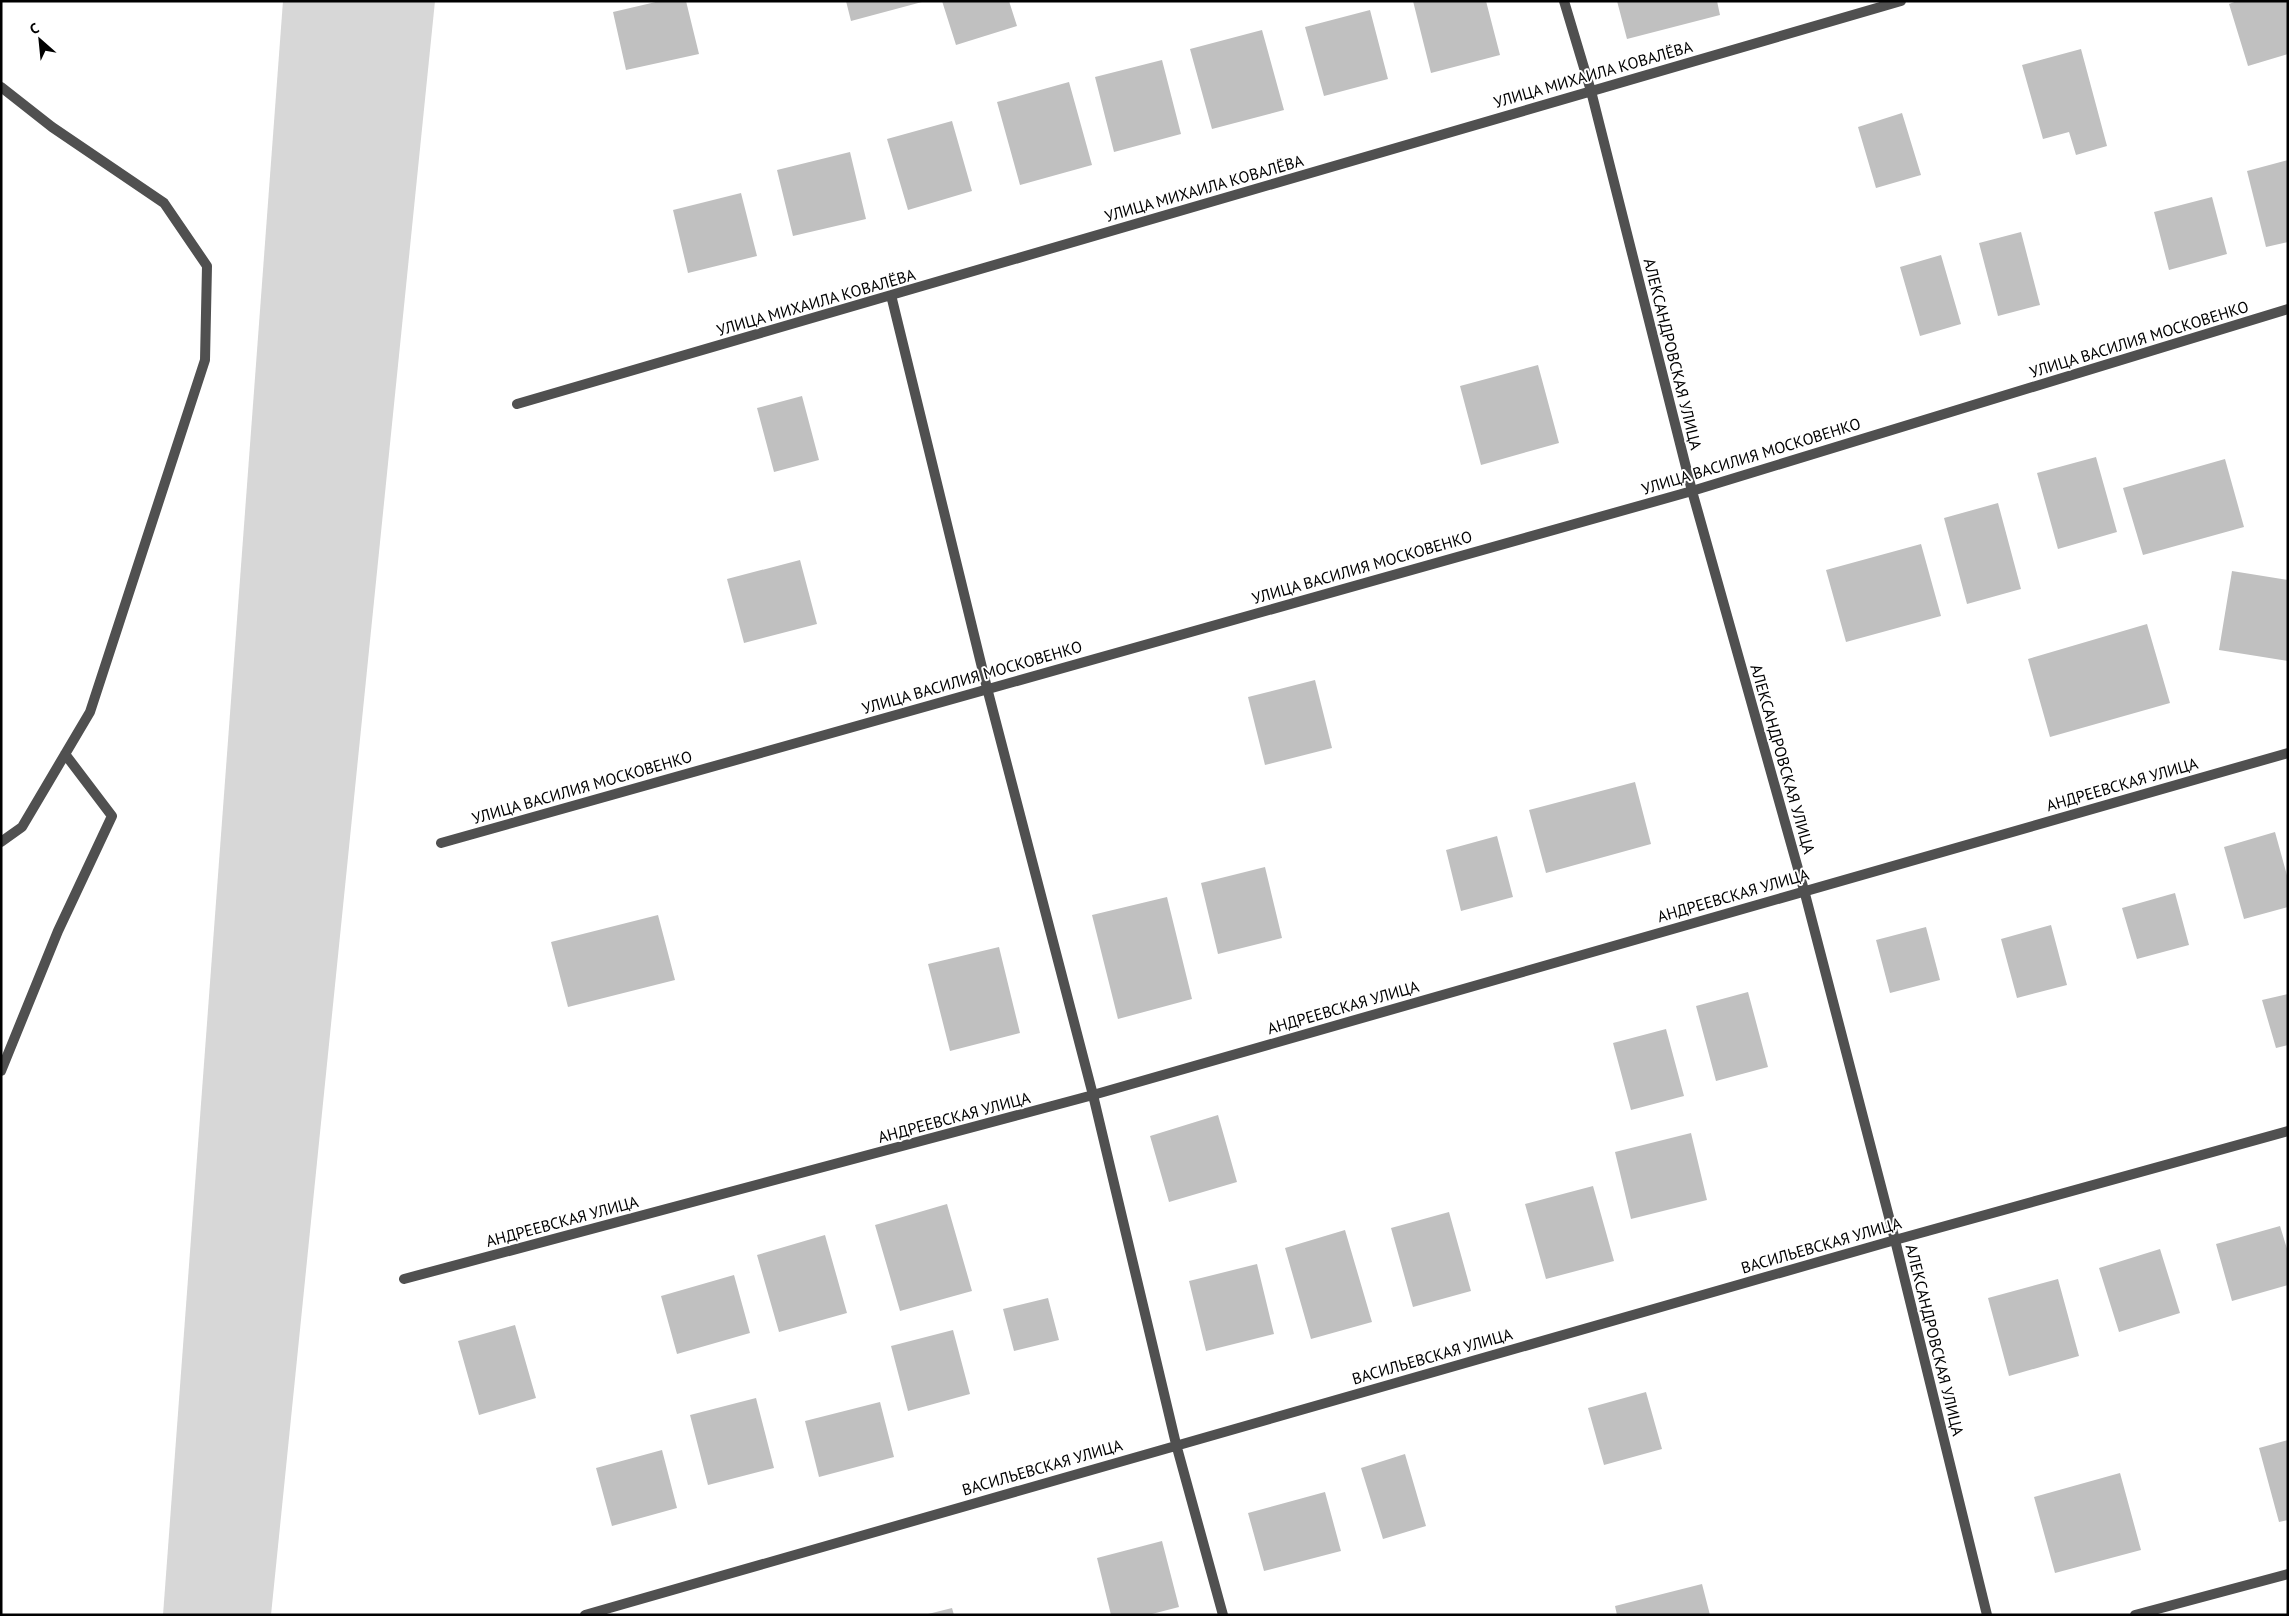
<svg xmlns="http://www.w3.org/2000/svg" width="2289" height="1616" viewBox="0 0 2289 1616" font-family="'PT Sans',sans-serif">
<rect width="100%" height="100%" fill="#fff"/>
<path fill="#d7d7d7" d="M283 1H435L271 1615H163Z"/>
<path fill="#c0c0c0" d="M660 1H686L699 54 626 70 613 12Z
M846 1H922V2L851 21Z
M942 1H1009L1017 26 956 45Z
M1413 1H1486L1500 55 1431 73Z
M1617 1H1717L1720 15 1627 39Z
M2237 1H2288V54L2248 66 2229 4Z
M1370 10 1388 79 1324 96 1305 27Z
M1262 30 1284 110 1212 129 1190 49Z
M2081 49 2107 146 2076 155 2069 132 2043 139 2022 65Z
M1162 60 1181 134 1114 152 1095 77Z
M1069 82 1092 165 1020 185 997 102Z
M1902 113 1921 175 1876 188 1858 127Z
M952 121 972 191 908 210 887 139Z
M850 152 866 219 793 236 777 170Z
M2288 160V242L2266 247 2247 171Z
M741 193 757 256 688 273 673 210Z
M2212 197 2227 254 2169 270 2154 212Z
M2021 232 2040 305 1998 316 1979 243Z
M1941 255 1961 324 1920 336 1900 267Z
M1538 365 1559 443 1481 465 1460 386Z
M802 396 819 460 774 472 757 408Z
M2096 457 2117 532 2058 549 2037 473Z
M2225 459 2244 527 2143 555 2123 488Z
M1998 503 2021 589 1967 604 1944 518Z
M1921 544 1941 616 1846 642 1826 570Z
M800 560 817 624 744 643 727 579Z
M2232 571 2288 580V661L2219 650Z
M2147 624 2170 703 2050 737 2028 659Z
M1315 680 1332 748 1265 765 1248 697Z
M1635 782 1651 844 1546 873 1529 810Z
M2275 832 2288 879V907L2244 919 2224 847Z
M1497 836 1513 897 1461 911 1446 850Z
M1265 867 1282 938 1218 954 1201 883Z
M2175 893 2189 945 2137 959 2122 908Z
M1167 897 1192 999 1118 1019 1092 915Z
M658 915 675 980 568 1007 551 942Z
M2051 925 2067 985 2017 998 2001 939Z
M1926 927 1940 980 1890 993 1876 940Z
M999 947 1020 1033 950 1051 928 964Z
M1748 992 1768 1067 1716 1081 1696 1006Z
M2288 994V1045L2276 1048 2262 1000Z
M1666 1029 1684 1096 1631 1110 1613 1043Z
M1218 1115 1237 1182 1169 1202 1150 1136Z
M1691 1133 1707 1200 1631 1219 1615 1152Z
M1593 1186 1614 1261 1546 1279 1525 1204Z
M947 1204 972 1291 900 1311 875 1225Z
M1449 1212 1471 1291 1413 1307 1391 1228Z
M2280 1226 2288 1252V1285L2232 1301 2216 1244Z
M1345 1230 1372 1322 1311 1339 1285 1248Z
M825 1235 847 1313 779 1332 757 1255Z
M2160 1249 2180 1313 2119 1332 2099 1268Z
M1257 1264 1274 1334 1206 1351 1189 1281Z
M734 1275 750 1333 677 1354 661 1296Z
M2058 1279 2079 1356 2009 1376 1988 1298Z
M1048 1298 1059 1340 1014 1351 1003 1309Z
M515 1325 536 1398 479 1415 458 1341Z
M953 1330 970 1394 908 1411 891 1346Z
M1646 1392 1662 1449 1604 1465 1588 1408Z
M756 1398 774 1468 708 1485 690 1415Z
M880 1402 894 1457 819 1477 805 1421Z
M2288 1440V1520L2279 1522 2259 1448Z
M662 1450 677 1508 612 1526 596 1468Z
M1405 1454 1426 1526 1383 1539 1361 1468Z
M2120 1473 2141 1550 2055 1573 2034 1497Z
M1325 1492 1341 1551 1264 1571 1248 1513Z
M1162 1541 1179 1607 1148 1615H1111L1097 1558Z
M1702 1584 1710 1615H1617L1615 1606Z
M952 1608 954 1615H928V1614Z"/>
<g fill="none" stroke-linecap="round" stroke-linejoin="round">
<path stroke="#505050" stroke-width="10" d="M1 87 52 127 164 203 207 266 205 360 90 712 22 827 1 842
M1 1071 58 931 112 816 65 754"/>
<path stroke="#505050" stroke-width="10" d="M1564 1 1591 91 1692 491 1804 890 1895 1240 1987 1615
M891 295 987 688 1093 1095 1176 1444 1223 1615
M517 404 1901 1
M441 843 1692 491 2288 309
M404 1279 1093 1095 2288 753
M585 1615 1895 1240 2288 1131
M2135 1615 2288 1574"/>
</g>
<g text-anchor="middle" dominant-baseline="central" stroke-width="4" stroke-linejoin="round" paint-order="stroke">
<g font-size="16" fill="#000" stroke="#fff">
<text transform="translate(1593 74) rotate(-16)">УЛИЦА МИХАИЛА КОВАЛЁВА</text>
<text transform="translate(1204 188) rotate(-16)">УЛИЦА МИХАИЛА КОВАЛЁВА</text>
<text transform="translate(816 302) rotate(-16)">УЛИЦА МИХАИЛА КОВАЛЁВА</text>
<text transform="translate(2139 339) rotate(-17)">УЛИЦА ВАСИЛИЯ МОСКОВЕНКО</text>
<text transform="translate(1673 354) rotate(76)">АЛЕКСАНДРОВСКАЯ УЛИЦА</text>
<text transform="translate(1751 456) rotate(-17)">УЛИЦА ВАСИЛИЯ МОСКОВЕНКО</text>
<text transform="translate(1362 567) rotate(-16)">УЛИЦА ВАСИЛИЯ МОСКОВЕНКО</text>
<text transform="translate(972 677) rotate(-16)">УЛИЦА ВАСИЛИЯ МОСКОВЕНКО</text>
<text transform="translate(1783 759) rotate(74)">АЛЕКСАНДРОВСКАЯ УЛИЦА</text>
<text transform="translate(2122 784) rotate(-16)">АНДРЕЕВСКАЯ УЛИЦА</text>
<text transform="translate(582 787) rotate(-16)">УЛИЦА ВАСИЛИЯ МОСКОВЕНКО</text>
<text transform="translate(1733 895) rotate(-16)">АНДРЕЕВСКАЯ УЛИЦА</text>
<text transform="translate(1343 1007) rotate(-16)">АНДРЕЕВСКАЯ УЛИЦА</text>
<text transform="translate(954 1117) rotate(-15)">АНДРЕЕВСКАЯ УЛИЦА</text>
<text transform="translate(562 1221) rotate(-15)">АНДРЕЕВСКАЯ УЛИЦА</text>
<text transform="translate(1821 1245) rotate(-16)">ВАСИЛЬЕВСКАЯ УЛИЦА</text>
<text transform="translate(1935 1340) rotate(76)">АЛЕКСАНДРОВСКАЯ УЛИЦА</text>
<text transform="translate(1432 1356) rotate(-16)">ВАСИЛЬЕВСКАЯ УЛИЦА</text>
<text transform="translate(1042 1467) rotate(-16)">ВАСИЛЬЕВСКАЯ УЛИЦА</text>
</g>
</g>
<rect width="2289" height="1616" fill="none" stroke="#000000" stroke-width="5"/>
<g transform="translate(40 40) rotate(333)" stroke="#ffffff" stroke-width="4" paint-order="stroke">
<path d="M0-4L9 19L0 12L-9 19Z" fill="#000000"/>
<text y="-8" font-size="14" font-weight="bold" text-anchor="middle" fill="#000000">С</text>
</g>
</svg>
